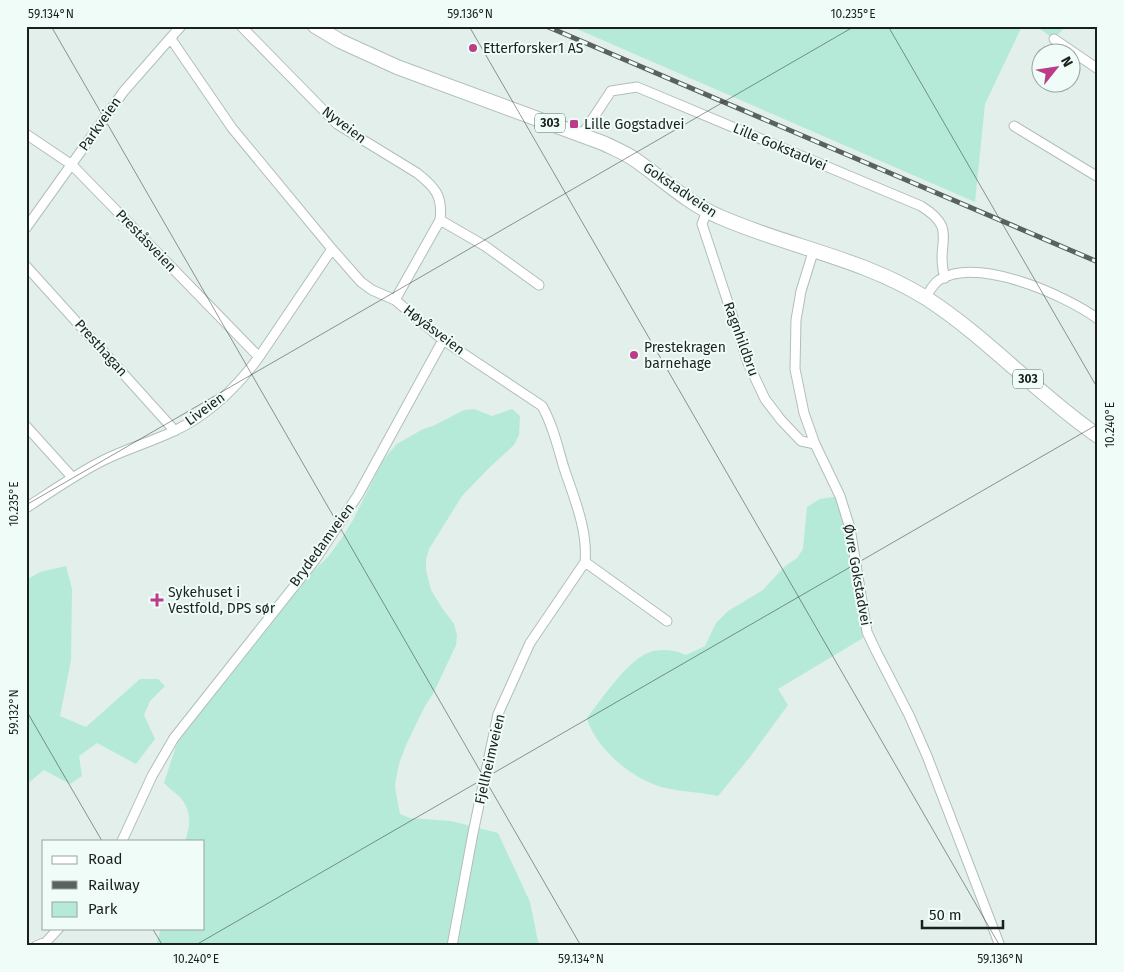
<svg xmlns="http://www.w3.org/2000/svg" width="1124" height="972" viewBox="0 0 1124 972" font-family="'Fira Sans',sans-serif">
<rect width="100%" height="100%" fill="#e2efea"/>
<path fill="#b6ead8" d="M570 26H1022L985 104 975 202Z
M1036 26H1066L1054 39Z
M474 409 492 416 512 409 520 416 519 435 514 445 490 467 462 496 429 549 426 559V570L431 590 442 608 454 624 457 635 456 645 434 692 424 708 406 745 399 764 395 784 396 793 400 814 410 818 451 821 498 833 530 902 539 946H156L161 928H204V841H185C191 825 192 810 179 796 174 792 169 788 164 783L177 743 219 689 252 641 303 581 328 557 341 539 353 520 383 460 397 444 423 429 433 426 464 410Z
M840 496 859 584 863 638 778 689 788 705 750 757 718 796C701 792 683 792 665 788 635 781 595 749 587 718 601 700 627 661 648 653 660 648 674 650 686 655L705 646 716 623 728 611 763 590 784 567 797 558 803 549 807 507 820 499Z
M66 566 72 589 71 660 60 716 86 727 140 679H158L165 686 150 701 144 715 155 739 136 764 97 743 79 756 82 776 70 784 44 770 26 785V580L40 572Z"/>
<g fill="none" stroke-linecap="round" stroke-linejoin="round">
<defs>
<path id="street" d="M241 26 337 124 417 173C435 187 443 196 440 220L395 300
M171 39 232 128 332 249 361 282 372 290 395 300 443 340 542 406C553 425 558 448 564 468 574 498 588 530 585 562
M1054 39 1098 69
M1014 126 1098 177
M26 134 72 165 259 357
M582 135 611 91 637 87 921 206C960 230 934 242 945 278
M707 211 702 224 748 363 765 399 781 420 801 441 815 444
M440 220 485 246 539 285
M26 228 124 91 181 26
M814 249 801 291 796 320 795 369 804 413 815 444 840 496 850 528 867 632 876 651 909 715 927 756 1000 946
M26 266 175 431
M925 298C929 292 933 284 939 280 978 256 1065 295 1098 319
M26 426 72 477
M26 508C52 491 76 474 104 460 126 449 151 442 174 431 208 415 237 387 259 357L332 249
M585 562 667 621
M122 841 152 776 174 738 315 560 358 495 443 340
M36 946 46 942 59 928
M452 946 473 833 498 714 530 643 585 562"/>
<path id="primary" d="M315 26 340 41 397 67 603 143C613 148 624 152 634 159 662 178 687 203 718 216 787 247 860 257 926 298 988 338 1037 394 1098 436"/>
</defs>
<use href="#street" stroke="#b2beba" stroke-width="11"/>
<use href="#primary" stroke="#b2beba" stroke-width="16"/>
<use href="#street" stroke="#fff" stroke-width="9"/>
<use href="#primary" stroke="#fff" stroke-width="14"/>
<defs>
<path id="rail" d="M546 26 1098 262"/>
</defs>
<use href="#rail" stroke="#5a625f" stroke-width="5"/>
<use href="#rail" stroke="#effcf7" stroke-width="3" stroke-dasharray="9" stroke-linecap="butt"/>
</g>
<path fill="none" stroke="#1b201e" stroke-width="1" stroke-opacity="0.45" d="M51 26 581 946M469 26 1000 946M888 26 1098 389M26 505 855 26M26 710 102 841M152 928 163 946M194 946 1098 424"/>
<g fill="#bb3d8a" stroke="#effcf7" stroke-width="2">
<circle cx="473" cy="48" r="5"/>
<rect x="569" y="119" width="10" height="10" rx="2.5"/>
<circle cx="634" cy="355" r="5"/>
<path d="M154.5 592.5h5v5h5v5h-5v5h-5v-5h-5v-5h5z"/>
</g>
<g text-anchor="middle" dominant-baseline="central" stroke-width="4" stroke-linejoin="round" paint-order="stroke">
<g fill="#effcf7" stroke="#5b625f" stroke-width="1">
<rect x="535" y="113.5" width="30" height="19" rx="4"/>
<rect x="1013" y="369.5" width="30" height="19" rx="4"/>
</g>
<g font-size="12" font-weight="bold" fill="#1b201e">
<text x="550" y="123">303</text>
<text x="1028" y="379">303</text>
</g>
<g font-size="14" fill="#1b201e" stroke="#effcf7" text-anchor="start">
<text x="483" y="48">Etterforsker1 AS</text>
<text x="584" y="124">Lille Gogstadvei</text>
<text x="644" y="347">Prestekragen<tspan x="644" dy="16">barnehage</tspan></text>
<text x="168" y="592">Sykehuset i<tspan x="168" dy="16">Vestfold, DPS sør</tspan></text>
</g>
<g font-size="14" fill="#1b201e" stroke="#effcf7">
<text transform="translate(100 124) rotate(-55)">Parkveien</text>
<text transform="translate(344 125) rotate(37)">Nyveien</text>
<text transform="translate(780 147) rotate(23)">Lille Gokstadvei</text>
<text transform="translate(680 190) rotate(34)">Gokstadveien</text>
<text transform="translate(146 241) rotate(46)">Preståsveien</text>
<text transform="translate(434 330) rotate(37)">Høyåsveien</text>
<text transform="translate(741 339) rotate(70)">Ragnhildbru</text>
<text transform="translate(101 348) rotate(48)">Presthagan</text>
<text transform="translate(205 409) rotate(-36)">Liveien</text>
<text transform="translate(322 545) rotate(-54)">Brydedamveien</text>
<text transform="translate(857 575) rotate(80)">Øvre Gokstadvei</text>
<text transform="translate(490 759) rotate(-77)">Fjellheimveien</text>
</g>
</g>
<rect width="1124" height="972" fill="none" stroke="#effcf7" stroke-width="55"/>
<rect x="42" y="840" width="162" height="90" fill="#effcf7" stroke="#9aa4a0"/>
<rect x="52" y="856" width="25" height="8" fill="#ffffff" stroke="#9aa4a0"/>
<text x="88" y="864" font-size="15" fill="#1b201e">Road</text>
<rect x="52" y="881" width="25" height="8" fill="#5a625f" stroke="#9aa4a0"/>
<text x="88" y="890" font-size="15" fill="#1b201e">Railway</text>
<rect x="52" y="902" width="25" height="15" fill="#b6ead8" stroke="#9aa4a0"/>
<text x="88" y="914" font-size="15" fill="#1b201e">Park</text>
<g transform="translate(1056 68) rotate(60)"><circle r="24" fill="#effcf7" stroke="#9aa4a0"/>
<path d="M0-4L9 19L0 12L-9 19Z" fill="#bb3d8a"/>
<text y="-8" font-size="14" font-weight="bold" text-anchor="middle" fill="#1b201e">N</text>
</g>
<path d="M922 920v8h81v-8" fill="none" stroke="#1b201e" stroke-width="2.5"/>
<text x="929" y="920" font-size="15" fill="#1b201e" stroke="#effcf7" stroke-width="4" paint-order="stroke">50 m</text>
<rect x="28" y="28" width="1068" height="916" fill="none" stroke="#1b201e" stroke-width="2"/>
<g font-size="12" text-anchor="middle" fill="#1b201e">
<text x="51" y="18">59.134°N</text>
<text x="470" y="18">59.136°N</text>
<text x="853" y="18">10.235°E</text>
<text transform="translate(1110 425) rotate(-90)" y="4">10.240°E</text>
<text transform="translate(14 504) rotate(-90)" y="4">10.235°E</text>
<text transform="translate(14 712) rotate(-90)" y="4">59.132°N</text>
<text x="196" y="963">10.240°E</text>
<text x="581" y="963">59.134°N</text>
<text x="1000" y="963">59.136°N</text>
</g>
</svg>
